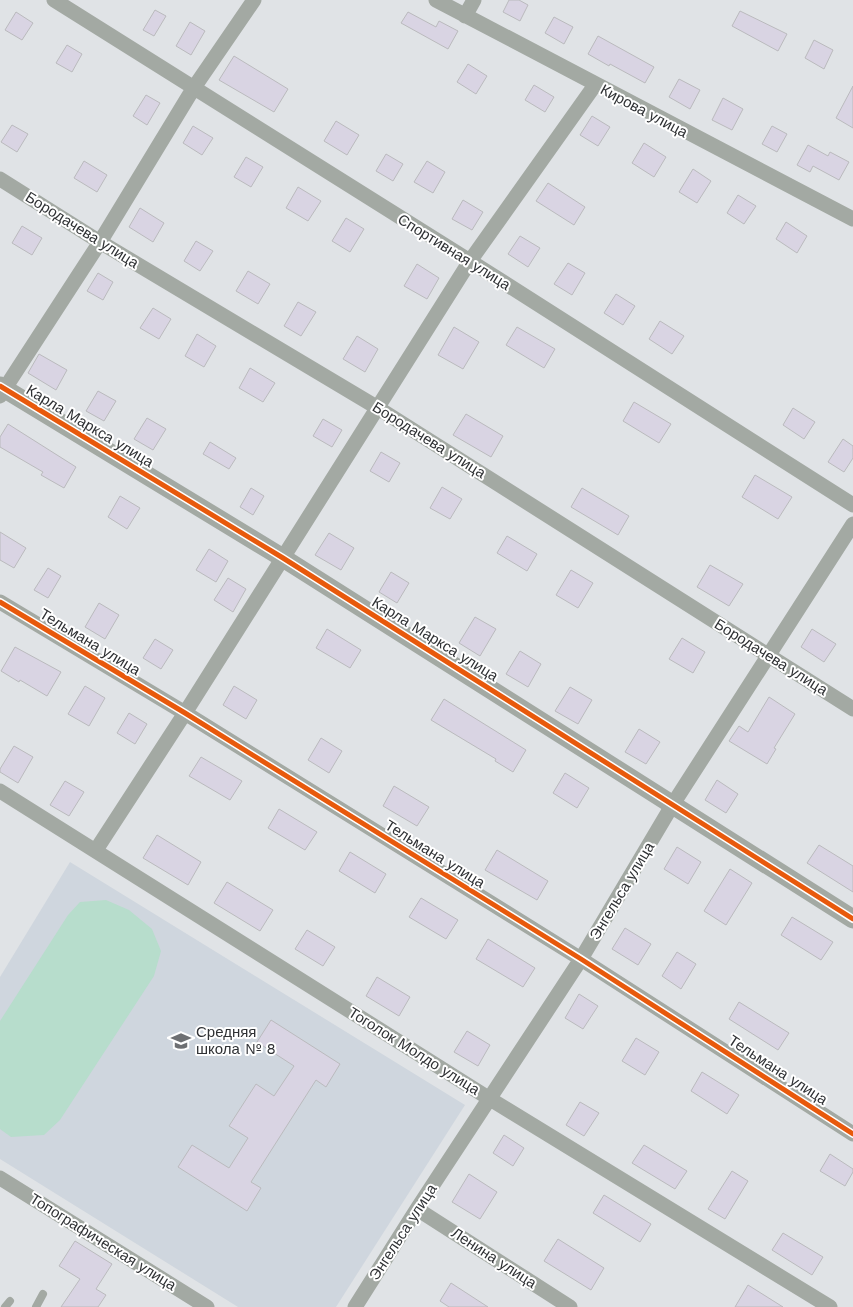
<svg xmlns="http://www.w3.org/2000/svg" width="853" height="1307" viewBox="0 0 853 1307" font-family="'Work Sans',sans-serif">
<rect width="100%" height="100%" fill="#e0e3e6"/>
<path fill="#cfd6de" d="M70 862 465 1105 336 1307H238L0 1159V977Z"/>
<path fill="#b7ddcc" d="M106 900 129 910 152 929 161 951 154 976 60 1120 44 1135 11 1137 0 1129V1021L68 915 80 902Z"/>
<path fill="#d9d4e3" stroke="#bababd" d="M509 0H519L528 5 520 21 503 12Z
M155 10 166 16 154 36 143 30Z
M740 11 787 34 778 51 732 26Z
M16 12 33 23 22 40 5 30Z
M408 12 436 27 439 21 458 31 448 49 401 23Z
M554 17 573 27 564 44 545 33Z
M190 22 205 31 191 55 176 46Z
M598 36 654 67 645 83 610 64 609 66 588 54Z
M814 40 833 50 824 69 805 58Z
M67 45 82 54 72 72 56 63Z
M234 56 288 89 274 112 219 80Z
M468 64 487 76 476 94 457 82Z
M679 79 700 90 690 109 669 97Z
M534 85 554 97 545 112 525 100Z
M853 86V128L836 118Z
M146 95 160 103 147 125 133 116Z
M723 98 743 109 732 130 712 120Z
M592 116 610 127 598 146 580 135Z
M336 121 359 135 347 155 324 141Z
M12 125 28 134 17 152 1 142Z
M193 126 213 138 202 155 183 143Z
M772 126 787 134 777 152 762 144Z
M644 143 666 157 654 177 632 163Z
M808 145 828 156 830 152 849 162 839 180 813 166 810 172 797 165Z
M386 154 403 164 393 181 376 171Z
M246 157 263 167 251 187 234 177Z
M84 161 107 175 97 192 74 178Z
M427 161 445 172 433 193 414 182Z
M693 169 711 181 697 203 679 192Z
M548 183 585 207 574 225 536 201Z
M298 187 321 201 308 221 286 208Z
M738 195 756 206 744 224 727 213Z
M463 200 483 212 472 230 452 219Z
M140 208 164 223 153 242 129 227Z
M346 218 364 229 350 252 332 241Z
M786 222 807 236 797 253 776 239Z
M22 226 42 238 32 255 12 243Z
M520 236 540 248 528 267 508 254Z
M196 241 213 251 200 271 184 261Z
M568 263 585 273 572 295 554 284Z
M417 264 439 278 427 299 404 286Z
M248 271 270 284 258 304 236 291Z
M98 273 113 282 103 300 87 291Z
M616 294 635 306 623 325 604 313Z
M298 302 316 312 301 336 284 326Z
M153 308 171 319 159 339 140 328Z
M660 321 684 336 672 354 649 339Z
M454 327 479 342 463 369 438 355Z
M517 327 555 349 544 368 506 345Z
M197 334 216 346 204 367 185 356Z
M357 336 378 349 365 372 343 359Z
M39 354 67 370 56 390 28 373Z
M250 368 275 383 263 402 239 388Z
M98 391 116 401 104 421 86 411Z
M634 402 671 424 659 443 623 421Z
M793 408 815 422 804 439 783 425Z
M466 414 503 436 491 457 453 435Z
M147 418 166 429 153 450 134 439Z
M323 419 342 430 332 447 313 436Z
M8 424 76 467 64 488 41 475 43 472 0 447V437Z
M843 439 853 446V458L844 472 828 462Z
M210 442 236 458 229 469 203 454Z
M381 452 400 463 389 482 370 471Z
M755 475 792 497 778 519 742 497Z
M442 487 462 499 450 519 430 508Z
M251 488 264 496 253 515 240 507Z
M582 488 629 516 618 535 571 507Z
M120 496 140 508 127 529 108 517Z
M0 532 26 548 14 568 0 560Z
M329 533 354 548 341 570 315 555Z
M507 536 537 554 527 571 497 553Z
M209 549 228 561 216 582 196 570Z
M710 565 743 584 729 606 697 587Z
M48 568 61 576 48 598 34 590Z
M571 570 593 583 578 608 556 595Z
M391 572 409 583 397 603 379 592Z
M228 578 246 589 233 612 214 600Z
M99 603 119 615 105 639 85 627Z
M475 617 496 629 480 656 459 643Z
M327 629 361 650 350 668 316 648Z
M812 629 836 644 824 662 801 647Z
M682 638 705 652 693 673 669 659Z
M155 639 173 650 161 669 143 658Z
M15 647 61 672 47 696 20 680 19 682 1 671Z
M520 651 541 664 528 687 506 674Z
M85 686 105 698 89 726 68 714Z
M234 686 257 700 246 719 223 705Z
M570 687 592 700 578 724 555 711Z
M769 697 795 714 774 748 776 749 767 764 729 741 739 726 748 732Z
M444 699 526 750 513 772 495 761 496 759 431 720Z
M129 713 147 724 135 744 117 733Z
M639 729 660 742 646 764 625 752Z
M321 738 342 751 329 773 308 760Z
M14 746 33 757 18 783 0 772V769Z
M201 757 242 781 230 800 189 776Z
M565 773 589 788 577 808 553 793Z
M717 780 738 794 726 813 705 800Z
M65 781 84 792 69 816 50 805Z
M394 786 429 807 417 826 383 806Z
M279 809 317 832 305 850 268 828Z
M157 835 201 862 188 885 143 858Z
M819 845 853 866V892L807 863Z
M677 847 701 862 688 884 664 869Z
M497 850 548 881 537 900 485 870Z
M350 852 386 874 375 893 339 871Z
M730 869 752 883 726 925 704 911Z
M227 882 273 910 260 931 214 903Z
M421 898 458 920 446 939 409 917Z
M792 917 833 942 821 960 781 935Z
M625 928 651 944 638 965 612 949Z
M307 930 335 947 323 966 295 949Z
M488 939 535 968 523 987 476 959Z
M677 952 696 964 681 989 662 976Z
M377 977 410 997 399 1016 366 996Z
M579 994 598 1006 583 1029 565 1018Z
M739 1002 789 1033 778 1050 729 1019Z
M271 1020 340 1064 326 1087 316 1080 251 1182 261 1188 247 1211 178 1167 192 1145 229 1168 248 1138 229 1126 256 1084 274 1096 294 1066 257 1042Z
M467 1031 490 1045 478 1066 454 1052Z
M636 1038 659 1052 645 1075 622 1061Z
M702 1072 739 1095 727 1114 691 1091Z
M580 1102 599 1113 584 1136 566 1125Z
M504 1135 524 1148 513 1166 493 1153Z
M644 1145 687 1171 675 1189 632 1163Z
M830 1154 853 1169V1172L845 1186 820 1171Z
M732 1171 748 1181 725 1219 708 1209Z
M469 1174 497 1192 480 1219 452 1202Z
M604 1195 651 1224 640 1242 593 1213Z
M783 1233 823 1257 812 1275 772 1250Z
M558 1239 604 1268 591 1290 544 1261Z
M75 1241 112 1264 96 1289 106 1295 98 1307H61L80 1279 59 1266Z
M451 1283 488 1307H449L440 1301Z
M748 1285 783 1307H735Z"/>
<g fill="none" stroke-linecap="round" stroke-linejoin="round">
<path stroke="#a3a9a3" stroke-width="8" d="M5 1307 10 1301
M36 1307 43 1294"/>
<path stroke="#a3a9a3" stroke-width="15" d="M54 0 470 261 853 505
M436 0 853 219
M465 16 474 0
M0 179 100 242 378 408 853 709
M0 396 100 242 193 89 254 0
M0 602 185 713 581 959 853 1134
M0 791 490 1099 830 1307
M96 850 185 713 470 261 595 85
M0 1178 207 1307
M417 1209 570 1307
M355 1307 417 1209 581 959 673 804 853 524"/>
<path stroke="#a3a9a3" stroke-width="19" d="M0 386 283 558 853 919"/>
<defs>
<path id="cycleway" d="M0 386 283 558 853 919
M0 602 185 713 581 959 853 1134"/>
</defs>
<use href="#cycleway" stroke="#fff" stroke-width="8"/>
<use href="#cycleway" stroke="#e8590c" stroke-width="5"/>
</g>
<defs>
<symbol id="school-bare" viewBox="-9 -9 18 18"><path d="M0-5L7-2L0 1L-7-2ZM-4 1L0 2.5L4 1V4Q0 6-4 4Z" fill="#6d6f72" stroke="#fff" stroke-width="2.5" paint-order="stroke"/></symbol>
</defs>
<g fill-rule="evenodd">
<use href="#school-bare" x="167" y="1027" width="28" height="28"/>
</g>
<g text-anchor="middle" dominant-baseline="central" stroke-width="4" stroke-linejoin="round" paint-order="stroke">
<g font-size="15" fill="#2f3134" stroke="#fff">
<text transform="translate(644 111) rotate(28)">Кирова улица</text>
<text transform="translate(82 230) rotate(32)">Бородачева улица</text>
<text transform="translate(454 252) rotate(32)">Спортивная улица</text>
<text transform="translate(90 426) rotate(31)">Карла Маркса улица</text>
<text transform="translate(429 440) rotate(32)">Бородачева улица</text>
<text transform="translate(435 639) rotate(32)">Карла Маркса улица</text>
<text transform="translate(90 642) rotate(31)">Тельмана улица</text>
<text transform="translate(771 657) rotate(32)">Бородачева улица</text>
<text transform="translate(435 854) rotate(32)">Тельмана улица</text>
<text transform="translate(622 891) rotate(-59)">Энгельса улица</text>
<text transform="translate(414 1051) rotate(32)">Тоголок Молдо улица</text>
<text transform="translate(778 1070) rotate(33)">Тельмана улица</text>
<text transform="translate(403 1232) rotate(-57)">Энгельса улица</text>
<text transform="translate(103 1242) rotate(32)">Топографическая улица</text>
<text transform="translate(494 1258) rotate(33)">Ленина улица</text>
</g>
<g font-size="15" fill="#2f3134" stroke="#fff" text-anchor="start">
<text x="196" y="1032">Средняя<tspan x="196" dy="17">школа № 8</tspan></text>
</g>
</g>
</svg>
